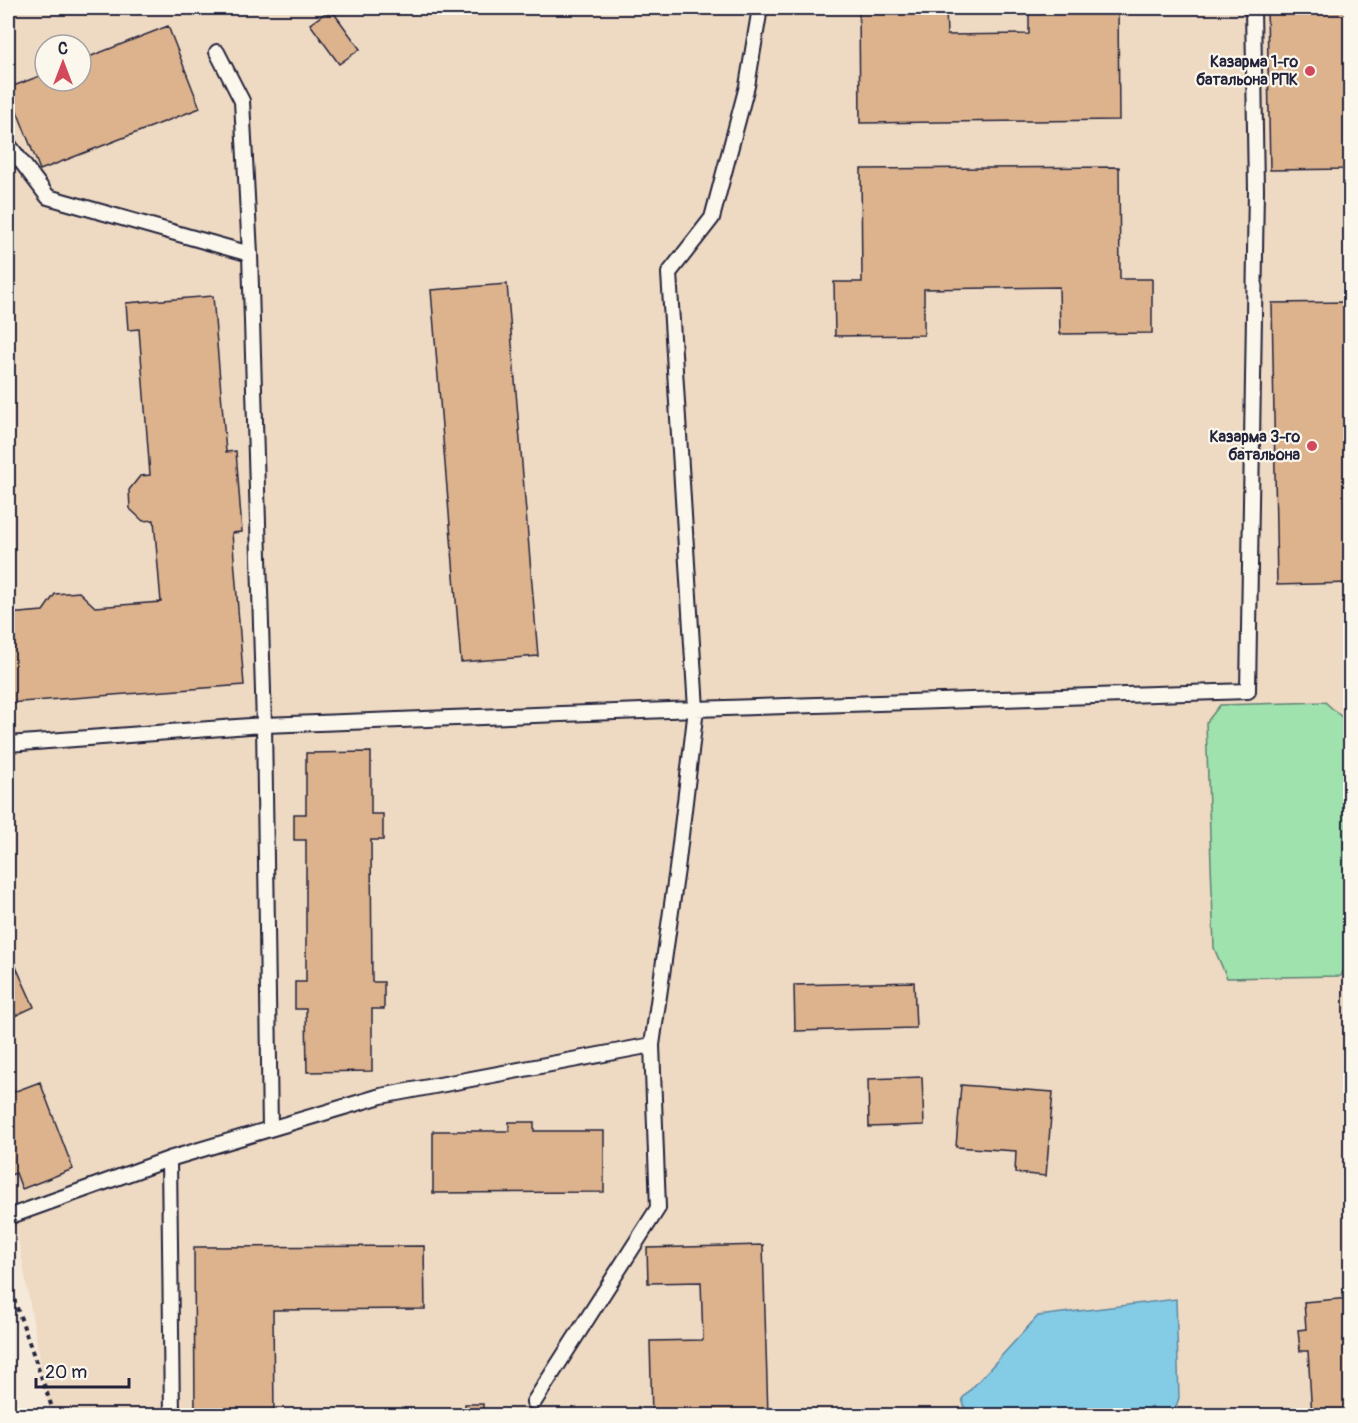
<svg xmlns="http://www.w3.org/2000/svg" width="1358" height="1423" viewBox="0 0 1358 1423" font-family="Pangolin,sans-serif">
<rect width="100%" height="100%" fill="#f5e9d9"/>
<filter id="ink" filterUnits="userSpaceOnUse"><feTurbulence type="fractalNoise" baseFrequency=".0167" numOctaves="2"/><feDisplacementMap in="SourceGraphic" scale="12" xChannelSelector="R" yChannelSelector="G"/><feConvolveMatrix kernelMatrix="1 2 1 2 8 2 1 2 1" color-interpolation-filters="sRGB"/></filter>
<g filter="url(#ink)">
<path fill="#eed9c2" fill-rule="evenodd" d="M8 8H1350V1415H50L14 1215 8 1203ZM45 45H81V81H45Z"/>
<path fill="#9fe2ad" stroke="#608274" stroke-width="1.5" d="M1325 702 1345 720 1350 893V955L1341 976 1227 978 1214 948 1206 723 1220 705Z"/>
<path fill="#84cbe5" stroke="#5d87a1" stroke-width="1.5" d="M1176 1299 1179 1398 1173 1415H967L962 1399 1038 1316Z"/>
<path fill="#ddb38e" stroke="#22223b" stroke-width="1.5" d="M859 8H946L947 35 1029 34V8H1118L1119 120 860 123Z
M1267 8H1350V169L1270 170Z
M331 9 360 49 339 64 310 24Z
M168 26 200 108 40 170 8 88 45 74V81H81V60Z
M1119 167 1120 279H1152V333L1060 334 1059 287 924 289V335L835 336 834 282H862L861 169Z
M507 284 538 656 461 662 431 290Z
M213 296 226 452 236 451 242 532 232 533 244 685 8 703V614L43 611 55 594 79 592 95 607 161 602 154 520 143 521 130 509 129 490 140 476 150 475 139 329 128 330 126 303Z
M1350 302V583L1277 585 1272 303Z
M371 752V814H383V840H371L372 982H384V1009H372V1071L307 1072 306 1009H295V982H306V840H294V814H306V753Z
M8 949 34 1007 8 1019Z
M914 982 916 1028 795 1031 794 985Z
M922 1077 924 1125 869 1127 868 1079Z
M40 1082 73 1169 22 1189 16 1173 8 1176V1157L10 1156 8 1150V1094Z
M961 1085 1053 1092 1046 1176 1015 1173 1016 1151 956 1147Z
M509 1122H534V1131H604V1192L433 1193V1131H509Z
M763 1245 768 1416H652L650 1341 703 1340 701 1282 648 1283 647 1248Z
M424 1246 425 1309 273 1310 274 1416H195L194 1247Z
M1350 1298V1416H1312L1308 1351H1300L1298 1330 1306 1329 1304 1302Z
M465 1404H483V1416H465Z"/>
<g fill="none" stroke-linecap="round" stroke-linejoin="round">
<defs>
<path id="lane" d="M217 52 242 101 250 254
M8 144 48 197 250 254 264 725 270 1129
M8 744 264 725 696 709 1248 691 1256 190 1253 8
M169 1159 172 1416
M8 1217 169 1159 381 1096 652 1045
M534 1402 658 1208 652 1045 677 869 696 709 669 273 712 218 747 86 760 8"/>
</defs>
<use href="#lane" stroke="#22223b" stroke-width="18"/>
<path stroke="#22223b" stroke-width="4" stroke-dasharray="4.5 4.5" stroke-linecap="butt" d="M8 1282 55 1416"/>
<use href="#lane" stroke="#fbf7ec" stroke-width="14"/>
</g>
</g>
<g fill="#d1495b" stroke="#fbf7ec" stroke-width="2">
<circle cx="1310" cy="71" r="6"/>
<circle cx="1312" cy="446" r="6"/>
</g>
<g text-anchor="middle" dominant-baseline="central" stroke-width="4.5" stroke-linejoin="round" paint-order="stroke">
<g font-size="16" font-weight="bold" fill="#22223b" stroke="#fbf7ec" text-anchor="end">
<text x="1298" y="62">Казарма 1-го<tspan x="1298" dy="18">батальона РПК</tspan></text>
<text x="1300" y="437">Казарма 3-го<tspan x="1300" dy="18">батальона</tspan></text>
</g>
</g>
<rect width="1358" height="1423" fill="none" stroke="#fbf7ec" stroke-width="30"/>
<rect x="15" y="15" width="1328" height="1393" fill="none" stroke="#22223b" stroke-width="2" filter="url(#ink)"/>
<g transform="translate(63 63)"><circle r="28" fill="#fbf7ec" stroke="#a4a2a5" stroke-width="1.5"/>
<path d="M0-4.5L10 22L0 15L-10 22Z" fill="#d1495b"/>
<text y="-9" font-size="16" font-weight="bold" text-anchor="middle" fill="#22223b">С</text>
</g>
<path d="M36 1378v9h93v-9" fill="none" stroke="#22223b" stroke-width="3"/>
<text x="45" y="1378" font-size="18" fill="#22223b" stroke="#fbf7ec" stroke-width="4.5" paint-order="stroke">20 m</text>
</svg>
